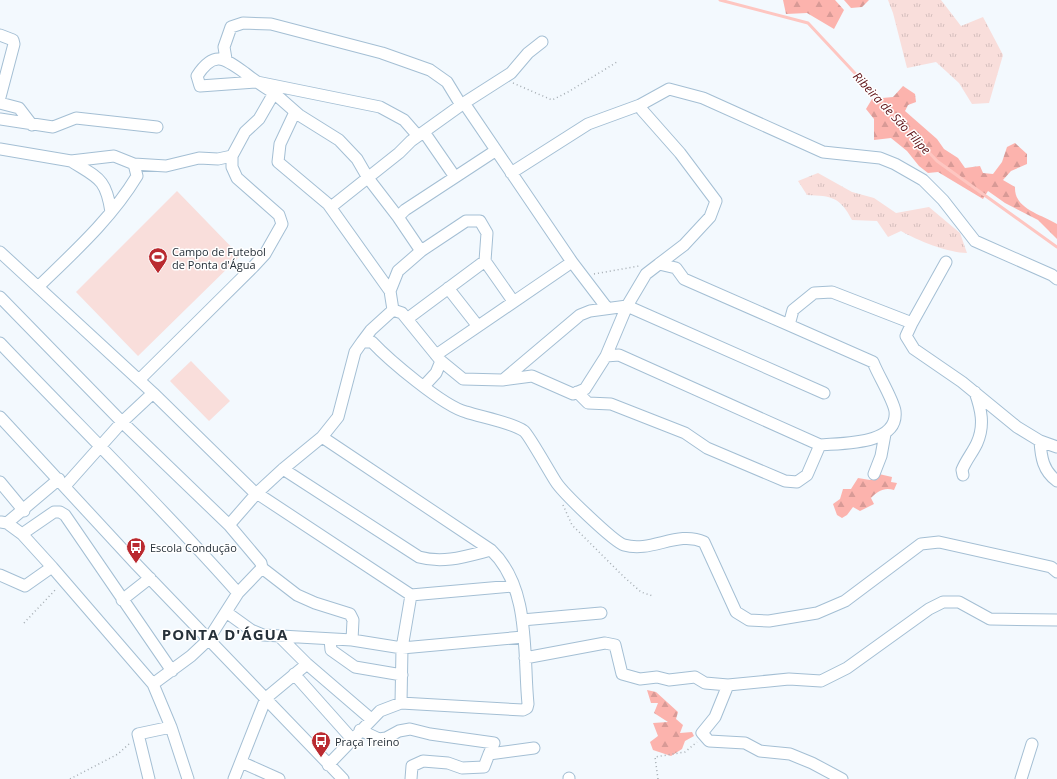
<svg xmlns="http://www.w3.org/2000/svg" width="1057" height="779" viewBox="0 0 1057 779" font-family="'Open Sans',sans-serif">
<defs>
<pattern id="grass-tufts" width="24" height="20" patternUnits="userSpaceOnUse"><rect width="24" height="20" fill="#f9dedb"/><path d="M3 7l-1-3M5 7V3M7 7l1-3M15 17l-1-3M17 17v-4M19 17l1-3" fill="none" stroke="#d5bfbd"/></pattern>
<pattern id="forest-firs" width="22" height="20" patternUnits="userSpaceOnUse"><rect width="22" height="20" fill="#fcb3ad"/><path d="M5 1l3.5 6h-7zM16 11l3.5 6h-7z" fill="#d89a96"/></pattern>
</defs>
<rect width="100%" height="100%" fill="#f3f9fe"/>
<path fill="url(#grass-tufts)" d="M888 0H941L961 26 983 17 1003 55 989 103 972 104 959 83 936 62 907 68 893 13Z
M818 173 852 192 874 198 896 213 929 207 960 233 967 253C949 253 916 240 901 231L888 237 877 221 852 220C840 197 832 196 807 195L798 181Z"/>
<path fill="url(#forest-firs)" d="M783 0H835L844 10 834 29 807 13 786 14Z
M844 0H869L862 7 851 8Z
M903 86 915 94 916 102 908 105 905 111 937 139 944 149 958 158 965 168 980 166 983 173 993 174 1002 162 1007 147 1015 143 1027 154V164L1011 171 1003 180 1015 187C1014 209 1041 214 1057 224V239L1038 220 1005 203 988 191 983 199 938 172 928 173 919 166 907 151 891 138 874 140V119L866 109 872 99 893 97Z
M879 474 892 477 891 482 897 483 894 490C884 487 878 491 871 498L874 504 860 511 853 507 847 515 842 518 837 515 833 504 840 499 843 489H851L858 478 870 480Z
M647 690 656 692 678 712 676 719 683 725 680 733 692 732 694 736 685 741 682 749 671 756 653 750 650 742 658 736 653 723 668 722 654 713 658 703H651Z"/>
<path fill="#f9dedb" d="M177 191 240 256 138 356 76 292Z
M191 361 230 401 209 421 170 381Z"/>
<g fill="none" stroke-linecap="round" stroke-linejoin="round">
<path stroke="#fec6c1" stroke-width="3" d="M720 0 808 23 937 161 1057 247"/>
<defs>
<path id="minor" d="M0 35 13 40 14 44 0 97
M226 59 224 47 231 27 243 23 271 24 382 53 430 70 447 82 461 105
M274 93C264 87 254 80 245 73 224 58 214 50 197 76L200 86 257 82 380 107 404 120 418 136
M0 103 19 108 32 125
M295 112 280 144 278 162 328 204 390 291
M0 119 53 127 76 118 157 127
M424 132 455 177
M0 149 71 161 114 156 134 164 137 176C111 219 74 252 38 287
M71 161C98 178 106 178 111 212
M134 164 166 166 199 158 218 159 232 156
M511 173 588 124 640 105
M331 207 399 153 411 141 464 103 511 73 528 53 542 42
M421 251 466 221H480L487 233 485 261 513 301
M0 252 153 393 252 490 411 595 514 586
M572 262 607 308
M659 264 684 245 710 217 716 201 680 153 642 110 640 105 669 89 703 98 823 152 880 158 895 164 923 180 943 200 975 241 1052 275 1057 279
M448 288 477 325
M0 297 122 422 65 486
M393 310 390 291 398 271 421 251 398 217 405 210 495 151
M407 319 485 261
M912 323 946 262
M362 342 371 330 393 310 402 313 441 361 463 379 502 380 532 376 573 394 585 389 606 356 619 355 820 445C842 443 899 445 895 411 893 399 878 375 873 362L789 325
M0 343C79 426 162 507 238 593
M436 355 572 262 464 103
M606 356 627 306 646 274 659 264 676 268 684 279 789 325 793 310 814 293 832 292 912 323 906 336 914 349 962 382 1017 427 1040 441C1041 457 1043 471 1057 481
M139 380 253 267 265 254 282 224 279 215 237 178 232 167V156L245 132 259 119 274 93 299 115 339 140 357 159 368 178 398 217
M503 380 580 315 590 311 627 306 824 393
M424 386 436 373 441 361
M577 392 588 403 611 404 685 433 707 448 785 481 797 482 807 475 820 445
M153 393 122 422 229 525 261 563 262 568 238 593 208 640 191 656 153 684
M0 417 136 564 343 779
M322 437 491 550C531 588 523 654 528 704L527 708 523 710 401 703 380 711 328 765
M1040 441 1057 447
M283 469 419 557C444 564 467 556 491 550
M874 474 881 456 885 434
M963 475 962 470C966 460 973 452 977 443 985 425 981 409 975 392
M0 482 24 511
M1 522 7 523 59 479
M7 523 22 534 52 567 153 684 171 727 188 779
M229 525 256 494 283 469 322 437 338 417 355 352 362 342H372C389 360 443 406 466 412 481 417 511 422 524 431 529 435 550 473 556 482 563 493 614 542 624 545 652 553 677 530 704 542L736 612 749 620 769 621 817 613 845 601 921 544 939 542 1051 567 1057 572
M22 534 54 512H60L65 515 172 671
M262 568 297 595 315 603 350 614 353 620 352 640
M0 575 25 586 52 567
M122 600 150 578
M226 612 251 630 263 635 352 640 402 648 523 637
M522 620 601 613
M279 636 307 664 371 719
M330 639 331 650 355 667 402 675
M525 658 605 643 615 645 622 674 640 679 657 677 669 680 695 677 705 683 728 685
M294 674 352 739
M401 703 402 648 411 595
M360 730 379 739 386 738 399 731 410 729 430 734 494 743 489 754
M241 762 279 779
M149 779 138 734 171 727
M234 779 266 698 307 664
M411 779 412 766 423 761 448 763 462 768 484 767 489 754 534 748
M569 779V778
M842 779 812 763 790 754 760 751 745 743 709 741 702 733 715 717 728 685 789 679 821 681 847 668 929 609 943 602H959L990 619 1057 620
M1021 779 1032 744"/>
</defs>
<use href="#minor" stroke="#a4bfd4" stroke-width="13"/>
<path stroke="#a4acb2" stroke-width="1.5" stroke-dasharray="1 3" stroke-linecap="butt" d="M513 83 552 100 568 92 617 62
M594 274 639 266
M563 505 572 525 623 576 641 592 653 596
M24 623 57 588
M70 779 118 754 130 743
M658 779 655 757 685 752 697 742"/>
<use href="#minor" stroke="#fff" stroke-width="11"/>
</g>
<defs>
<symbol id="stadium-pin" viewBox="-11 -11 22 30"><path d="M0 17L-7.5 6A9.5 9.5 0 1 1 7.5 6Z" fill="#ba2a30" stroke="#fff"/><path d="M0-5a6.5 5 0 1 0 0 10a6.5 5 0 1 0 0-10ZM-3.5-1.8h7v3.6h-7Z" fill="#fff"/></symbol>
<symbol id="bus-pin" viewBox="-11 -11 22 30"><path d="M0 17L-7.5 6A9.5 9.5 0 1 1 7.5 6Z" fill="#ba2a30" stroke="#fff"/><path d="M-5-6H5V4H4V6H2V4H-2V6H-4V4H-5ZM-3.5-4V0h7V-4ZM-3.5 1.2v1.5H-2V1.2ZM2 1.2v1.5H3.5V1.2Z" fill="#fff"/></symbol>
</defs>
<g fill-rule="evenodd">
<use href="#stadium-pin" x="147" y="246" width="22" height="30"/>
<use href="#bus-pin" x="125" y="536" width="22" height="30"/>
<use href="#bus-pin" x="310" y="730" width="22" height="30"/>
</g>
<g text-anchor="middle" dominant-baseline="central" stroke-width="3" stroke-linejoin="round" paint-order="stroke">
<g font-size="11" fill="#263039" stroke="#fff" text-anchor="start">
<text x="172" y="251">Campo de Futebol<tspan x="172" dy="13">de Ponta d'Água</tspan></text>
<text x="150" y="547">Escola Condução</text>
<text x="335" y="741">Praça Treino</text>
</g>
<g font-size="12" font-style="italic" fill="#5c0d11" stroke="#fff">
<text transform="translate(892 113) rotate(47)">Ribeira de São Filipe</text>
</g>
<g font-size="15" font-weight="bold" letter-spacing="1" fill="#263039" stroke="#fff">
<text x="225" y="634">PONTA D'ÁGUA</text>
</g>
</g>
</svg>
